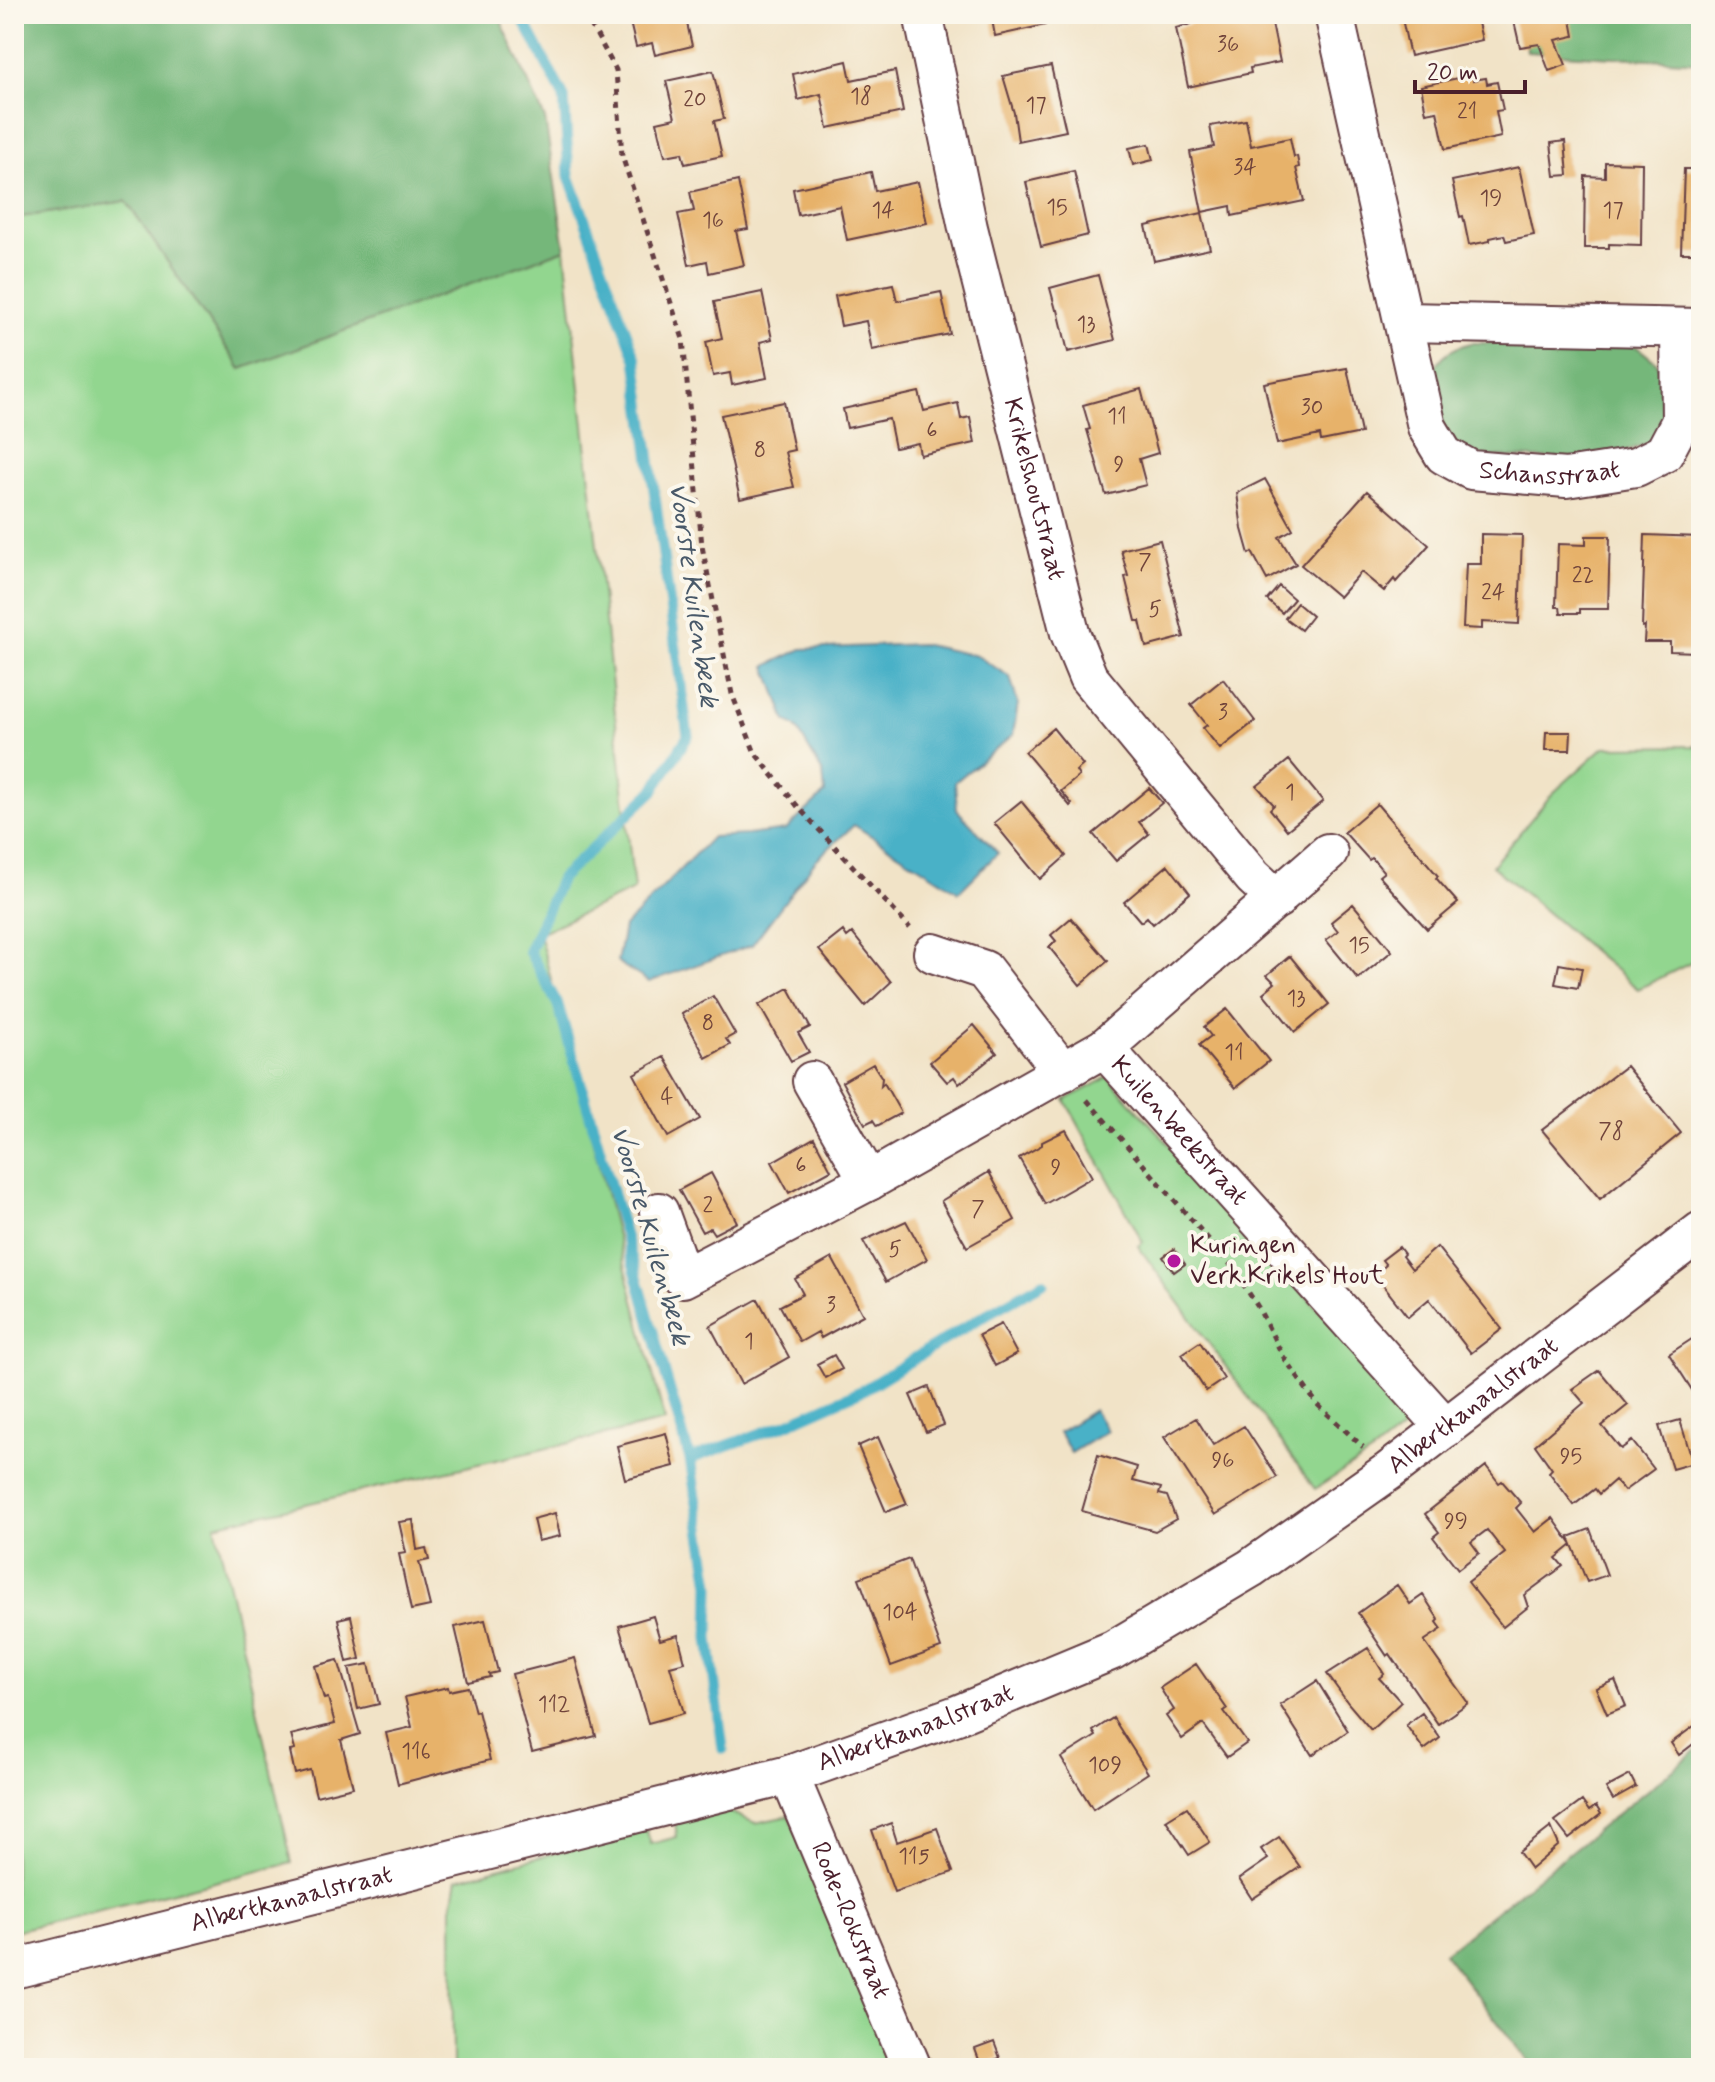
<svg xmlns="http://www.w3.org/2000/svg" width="1715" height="2082" viewBox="0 0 1715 2082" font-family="Mynerve,sans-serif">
<rect width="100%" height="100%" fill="#fbf7ec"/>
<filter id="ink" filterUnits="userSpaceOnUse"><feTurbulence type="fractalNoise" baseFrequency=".0125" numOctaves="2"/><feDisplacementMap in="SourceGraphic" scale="16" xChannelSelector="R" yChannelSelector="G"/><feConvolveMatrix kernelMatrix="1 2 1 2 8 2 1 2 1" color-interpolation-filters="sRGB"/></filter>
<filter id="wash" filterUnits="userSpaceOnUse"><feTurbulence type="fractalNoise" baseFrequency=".006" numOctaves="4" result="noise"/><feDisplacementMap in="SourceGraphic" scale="32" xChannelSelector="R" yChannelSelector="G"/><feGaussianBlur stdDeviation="1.8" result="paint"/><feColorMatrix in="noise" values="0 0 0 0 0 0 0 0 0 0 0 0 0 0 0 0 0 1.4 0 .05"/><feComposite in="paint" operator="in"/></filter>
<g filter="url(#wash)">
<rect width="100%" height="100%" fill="#f1e3c7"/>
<path fill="#92d68f" stroke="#6e7a5d" stroke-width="2" d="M126 201 241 369 565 249 634 890 539 933 665 1421 215 1525 292 1863 14 1931V218Z
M1701 746V958L1638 989 1492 866 1552 794 1604 747Z
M1108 1077 1403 1403 1405 1422 1403 1429 1372 1453 1315 1489 1138 1246 1143 1242 1065 1100Z
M730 1807 732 1813 755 1823 789 1816 901 2068H453L452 1907 457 1879 646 1829 651 1844 677 1837 675 1822Z"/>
<path fill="#75b77a" stroke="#606b52" stroke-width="2" d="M14 14H498L545 119 565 249 241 369 126 201 14 218Z
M1524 14H1701V62L1527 52Z
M1471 343H1616L1637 347 1657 363 1666 383 1668 413 1656 441 1599 460 1469 456 1447 444 1427 381C1439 359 1445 349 1471 343Z
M1701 1747V2068H1533L1444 1953Z"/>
<path fill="#48b1c7" stroke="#496879" stroke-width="2" d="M921 644 977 656 1010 677 1018 704 1013 735 955 782 957 810 998 853 959 892 854 825 816 860 752 945 649 982 617 962 624 927 712 837 747 835 786 830 825 793 823 773 796 727 786 721 766 666 802 649Z
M1094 1410 1107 1431 1071 1453 1059 1432Z"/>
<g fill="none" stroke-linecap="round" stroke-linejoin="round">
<path stroke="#48b1c7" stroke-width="11" d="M520 14 564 97 569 176 636 359 688 736 653 791 561 878 529 951 558 1005 690 1459 710 1584 709 1638 723 1749
M690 1459 784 1425 863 1390 985 1315 1043 1283"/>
</g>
<g id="blocks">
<path fill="#e7b26b" d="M628 14H685L692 46 655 55 652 43 636 47Z
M991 14H1043L1045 25 995 36Z
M1189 14H1204L1205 22 1226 18 1227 23 1270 14 1280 62 1250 68 1251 73 1188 87 1176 28 1191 24Z
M1401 14H1476L1482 40 1410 56Z
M1547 14H1570L1574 36 1556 40 1566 65 1549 71 1539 44 1520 47 1514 21Z
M847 61 851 80 895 71 903 112 828 128 821 94 798 100 793 74Z
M1051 66 1066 131 1018 141 1014 113 1003 76Z
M713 71 724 119 714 121 722 156 685 164 682 153 665 156 657 122 675 118 666 81Z
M1472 75 1473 80 1486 78 1487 84 1497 82 1503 110 1496 111 1501 137 1445 149 1437 111 1426 113 1421 86Z
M1246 120 1251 146 1290 138 1294 157 1297 156 1299 167 1296 168 1304 201 1232 216 1231 206 1202 212 1190 152 1214 147 1210 126Z
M1565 141 1568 175 1555 176 1551 143Z
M1149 144 1153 160 1133 165 1129 148Z
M1605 162 1642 163 1641 245 1609 244V248H1584L1585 176 1605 177Z
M1519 167 1534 235 1506 241 1504 235 1490 238V241L1469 245 1463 216 1460 217 1452 181Z
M1684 169H1701V253H1681Z
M1074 171 1088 235 1041 247 1026 182Z
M871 172 875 191 918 182 927 223 847 240 840 206 798 215 793 189Z
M738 181 748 229 736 231 744 265 709 273 707 261 689 265 678 214 694 211 690 192Z
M1202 213 1210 249 1154 261 1146 226Z
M1098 275 1115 340 1068 352 1058 310H1056L1050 288Z
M893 284 897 301 941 292 950 334 872 350 866 321 841 326 835 296Z
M762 292 772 339 760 342 767 378 732 385 730 373 713 376 706 342 722 338 714 302Z
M1347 368 1361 433 1321 441 1320 435 1277 444 1264 383Z
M1141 389 1158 453 1139 459 1146 485 1106 495 1087 430 1090 429 1083 405Z
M919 392 924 411 958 403 961 419 970 417 975 443 920 455 918 443 895 448 889 419 847 428 843 409Z
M784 402 794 450 785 452 794 487 740 499 721 415Z
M1265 479 1293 529 1279 537 1296 564 1267 580 1252 552 1249 554 1242 529 1237 493Z
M1367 491 1429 545 1396 582 1394 579 1384 591 1361 572 1339 597 1301 565Z
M1481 534 1522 535 1519 624 1482 622V629L1463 628 1466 564H1481Z
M1645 535 1701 537 1699 629H1696V652L1670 651V642H1644L1645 626 1642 627Z
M1586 536H1610L1608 609H1580V613H1561L1560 607H1556L1558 544 1586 545Z
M1160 540 1184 637 1146 647 1140 621H1136L1125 577 1128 576 1121 550Z
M1279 586 1294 599 1282 613 1267 600Z
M1297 603 1312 616 1301 630 1285 618Z
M1223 679 1255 721 1220 749 1203 728 1207 725 1191 705Z
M1053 728 1083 765 1076 771 1079 776 1061 791 1072 804 1070 806 1025 752Z
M1546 732H1571L1570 750H1545Z
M1289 760 1323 801 1287 830 1270 809 1274 805 1257 786Z
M1149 788 1162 803 1139 822 1149 834 1116 861 1093 834Z
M1021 801 1066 856 1040 879 994 823Z
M1377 804 1438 876 1436 878 1458 903 1427 929 1379 876 1384 872 1372 858 1369 860 1344 832Z
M1168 865 1190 893 1153 924 1147 917 1141 922 1124 902Z
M1353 904 1392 951 1358 979 1326 940 1338 931 1331 922Z
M1071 918 1108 961 1080 985 1049 947 1056 941 1051 935Z
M843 931 847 937 852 933 891 982 865 1006 819 950Z
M1290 956 1329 1004 1295 1032 1263 993 1275 983 1267 975Z
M1559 964 1582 968 1578 988 1555 984Z
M789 988 810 1027 798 1033 809 1052 791 1061 759 1005Z
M713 996 735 1034 726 1039 730 1045 706 1058 682 1014Z
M1227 1009 1269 1061 1235 1088 1199 1045 1211 1036 1204 1027Z
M974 1025 997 1053 959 1084 954 1077 947 1082 930 1062Z
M664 1057 700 1119 668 1137 634 1074Z
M873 1064 882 1078 881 1086 884 1083 901 1113 877 1126 873 1120 865 1124 842 1082Z
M1626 1066 1681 1133 1600 1199 1542 1130Z
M1066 1130 1092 1177 1045 1204 1019 1158 1042 1145V1142Z
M814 1138 831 1170 789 1193 772 1162Z
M989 1172 1015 1220 967 1247 941 1201Z
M711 1173 737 1222 714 1234 710 1228 702 1232 679 1190Z
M906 1221 927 1259 886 1282 863 1241Z
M1399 1247 1404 1254 1402 1256 1412 1269 1437 1247 1502 1329 1471 1353 1429 1299 1408 1317 1375 1275 1386 1265 1382 1260Z
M1174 1249 1185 1264 1174 1272 1163 1257Z
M832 1258 863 1315 821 1338 818 1332 800 1342 780 1306 803 1294 795 1279Z
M758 1299 789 1357 741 1384 710 1326Z
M1001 1324 1017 1354 995 1366 979 1335Z
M1701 1333V1404L1669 1354Z
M1200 1342 1224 1379 1206 1391 1182 1354Z
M834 1355 842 1369 825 1378 817 1364Z
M1599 1370 1628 1405 1602 1426 1621 1449 1632 1441 1654 1469 1624 1491 1615 1480 1599 1494 1595 1489 1574 1505 1549 1472 1552 1469 1535 1445 1584 1403 1572 1389Z
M929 1387 944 1425 926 1432 910 1395Z
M1196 1418 1213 1445 1244 1426 1277 1477 1215 1515 1164 1437Z
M1680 1420 1693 1463 1672 1469 1659 1426Z
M666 1433 674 1466 625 1479 617 1446Z
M878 1437 907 1504 886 1512 858 1446Z
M1098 1455 1137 1467 1133 1481 1161 1488 1159 1494 1167 1496 1176 1519 1155 1531 1082 1511Z
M1486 1466 1499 1483 1502 1481 1521 1503 1516 1508 1535 1532 1553 1518 1572 1545 1556 1558 1563 1566 1524 1595 1528 1607 1503 1627 1468 1582 1505 1553 1487 1530 1471 1542 1479 1553 1458 1569 1433 1537 1439 1532 1425 1514Z
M555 1513 560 1536 538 1541 533 1519Z
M413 1520 417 1550 426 1548 429 1560 419 1562 430 1606 411 1610 399 1554 406 1553 399 1522Z
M1590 1529 1607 1575 1587 1582 1569 1537Z
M909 1559 941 1648 891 1666 859 1578Z
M1397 1585 1410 1604 1423 1595 1439 1620 1437 1622 1442 1629 1424 1641 1468 1703 1438 1724 1390 1654 1387 1656 1358 1613Z
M351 1616 360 1659 347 1662 338 1619Z
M653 1616 660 1640 678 1635 685 1662 670 1666 684 1713 648 1723 619 1626Z
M485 1620 498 1672 489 1674 490 1677 468 1682 455 1627Z
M1368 1648 1384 1674 1379 1678 1401 1702 1371 1730 1348 1703 1327 1674Z
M575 1658 596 1736 532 1752 512 1674Z
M338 1660 360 1734 341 1740 353 1787 316 1796 310 1770 295 1774 290 1751 295 1750 291 1735 335 1724 328 1698 324 1699 315 1666Z
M369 1664 379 1704 358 1709 349 1668Z
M1196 1664 1227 1709 1224 1711 1247 1743 1227 1757 1203 1724 1182 1739 1166 1716 1174 1710 1160 1688Z
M1615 1680 1626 1706 1607 1714 1596 1688Z
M1317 1681 1348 1731 1312 1755 1280 1705Z
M448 1687 449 1691 468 1687 475 1712 478 1711 490 1760 398 1784 386 1733 412 1727 405 1697Z
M1422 1713 1440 1738 1424 1750 1406 1725Z
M1113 1718 1148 1773 1093 1809 1061 1758 1096 1736 1093 1731Z
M1698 1723 1701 1726V1738L1679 1755 1671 1743Z
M1630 1775 1636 1787 1613 1800 1606 1788Z
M1582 1801 1589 1811 1596 1806 1601 1814 1569 1839 1555 1821Z
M1187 1807 1210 1842 1189 1855 1166 1820Z
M891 1823 897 1842 937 1828 953 1872 894 1892 872 1830Z
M1551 1827 1559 1845 1531 1869 1519 1852Z
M1279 1837 1300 1867 1252 1899 1239 1879 1268 1859 1261 1849Z
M994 2042 1000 2058 981 2065 975 2049Z"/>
</g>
</g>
<g filter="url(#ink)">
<use href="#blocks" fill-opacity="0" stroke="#633c42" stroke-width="2"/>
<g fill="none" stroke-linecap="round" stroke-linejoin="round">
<defs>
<g id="minor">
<path id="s1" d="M923 14 968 228 1070 633 1088 677 1253 877 1277 899"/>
<path id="s2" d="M1334 14 1427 427 1444 455 1471 470 1566 478 1636 467 1664 453 1681 421 1680 328"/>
<path d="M1405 322 1701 328"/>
<path d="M933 953 984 970 1063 1072"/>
<path id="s3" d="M1104 1048 1446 1428"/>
<path d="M812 1081 869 1181"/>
<path d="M659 1212 683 1278 869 1181 1104 1048 1328 853"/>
<path id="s4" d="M789 1775 912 2068"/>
<path id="s5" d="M14 1969 789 1775 957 1715 1113 1650 1251 1568 1389 1471 1701 1231"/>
</g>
</defs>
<use href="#minor" stroke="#633c42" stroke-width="42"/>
<path stroke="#633c42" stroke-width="5" stroke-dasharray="6 6" stroke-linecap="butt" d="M585 14 616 70 622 156 683 339 702 546 732 694 755 753 799 808 910 928
M1087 1100 1231 1265 1258 1307 1283 1356 1301 1382 1318 1405 1363 1447"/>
<use href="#minor" stroke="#fff" stroke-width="38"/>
</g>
</g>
<circle fill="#b5179e" stroke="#fbf7ec" stroke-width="3" cx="1174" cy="1261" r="8"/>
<g text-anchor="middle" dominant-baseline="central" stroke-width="8" stroke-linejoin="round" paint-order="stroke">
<g font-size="22" fill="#71443b">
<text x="1228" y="45">36</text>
<text x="861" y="97">18</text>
<text x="695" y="100">20</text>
<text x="1036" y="106">17</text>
<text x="1467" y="112">21</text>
<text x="1245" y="168">34</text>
<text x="1491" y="199">19</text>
<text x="1057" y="208">15</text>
<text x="883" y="211">14</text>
<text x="1613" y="211">17</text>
<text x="713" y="221">16</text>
<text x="1086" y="325">13</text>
<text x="1312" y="408">30</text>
<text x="1117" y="417">11</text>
<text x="932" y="431">6</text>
<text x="760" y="451">8</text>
<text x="1119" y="465">9</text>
<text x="1145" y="563">7</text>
<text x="1583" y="576">22</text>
<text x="1493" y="593">24</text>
<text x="1155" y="610">5</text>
<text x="1223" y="713">3</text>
<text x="1290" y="793">1</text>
<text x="1359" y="946">15</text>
<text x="1296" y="999">13</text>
<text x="708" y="1024">8</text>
<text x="1234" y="1053">11</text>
<text x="667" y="1097">4</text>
<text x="1611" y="1132">78</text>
<text x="801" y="1166">6</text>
<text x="1056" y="1168">9</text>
<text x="708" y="1206">2</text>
<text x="978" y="1210">7</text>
<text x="895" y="1250">5</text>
<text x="831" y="1306">3</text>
<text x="749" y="1342">1</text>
<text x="1571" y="1457">95</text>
<text x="1223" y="1461">96</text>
<text x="1456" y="1522">99</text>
<text x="900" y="1613">104</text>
<text x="554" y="1705">112</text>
<text x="416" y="1752">116</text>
<text x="1105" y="1766">109</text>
<text x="914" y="1857">115</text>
</g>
<g font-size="26" fill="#4a1f2b" stroke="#fbf7ec">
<text stroke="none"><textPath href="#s2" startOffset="566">Schansstraat</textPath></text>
<text stroke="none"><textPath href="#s1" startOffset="488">Krikelshoutstraat</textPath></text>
<text stroke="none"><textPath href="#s3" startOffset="112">Kuilenbeekstraat</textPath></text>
<text stroke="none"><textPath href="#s5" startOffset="1582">Albertkanaalstraat</textPath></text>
<text stroke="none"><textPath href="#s5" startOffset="934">Albertkanaalstraat</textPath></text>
<text stroke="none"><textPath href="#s5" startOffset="286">Albertkanaalstraat</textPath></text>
<text stroke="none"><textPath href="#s4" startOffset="158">Rode-Rokstraat</textPath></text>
</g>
<g font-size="26" fill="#4a1f2b" stroke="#fbf7ec" text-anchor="start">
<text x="1190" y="1246">Kuringen<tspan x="1190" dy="30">Verk.Krikels Hout</tspan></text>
</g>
<g font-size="28" font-style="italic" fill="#495969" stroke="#fbf7ec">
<text transform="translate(693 595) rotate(82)">Voorste Kuilenbeek</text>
<text transform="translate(650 1236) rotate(74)">Voorste Kuilenbeek</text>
</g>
</g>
<rect width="1715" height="2082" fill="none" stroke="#fbf7ec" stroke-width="48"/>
<path d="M1415 80v12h110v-12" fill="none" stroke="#4a1f2b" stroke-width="4"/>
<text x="1427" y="80" font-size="24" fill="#4a1f2b" stroke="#fbf7ec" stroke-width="6" paint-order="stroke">20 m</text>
</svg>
